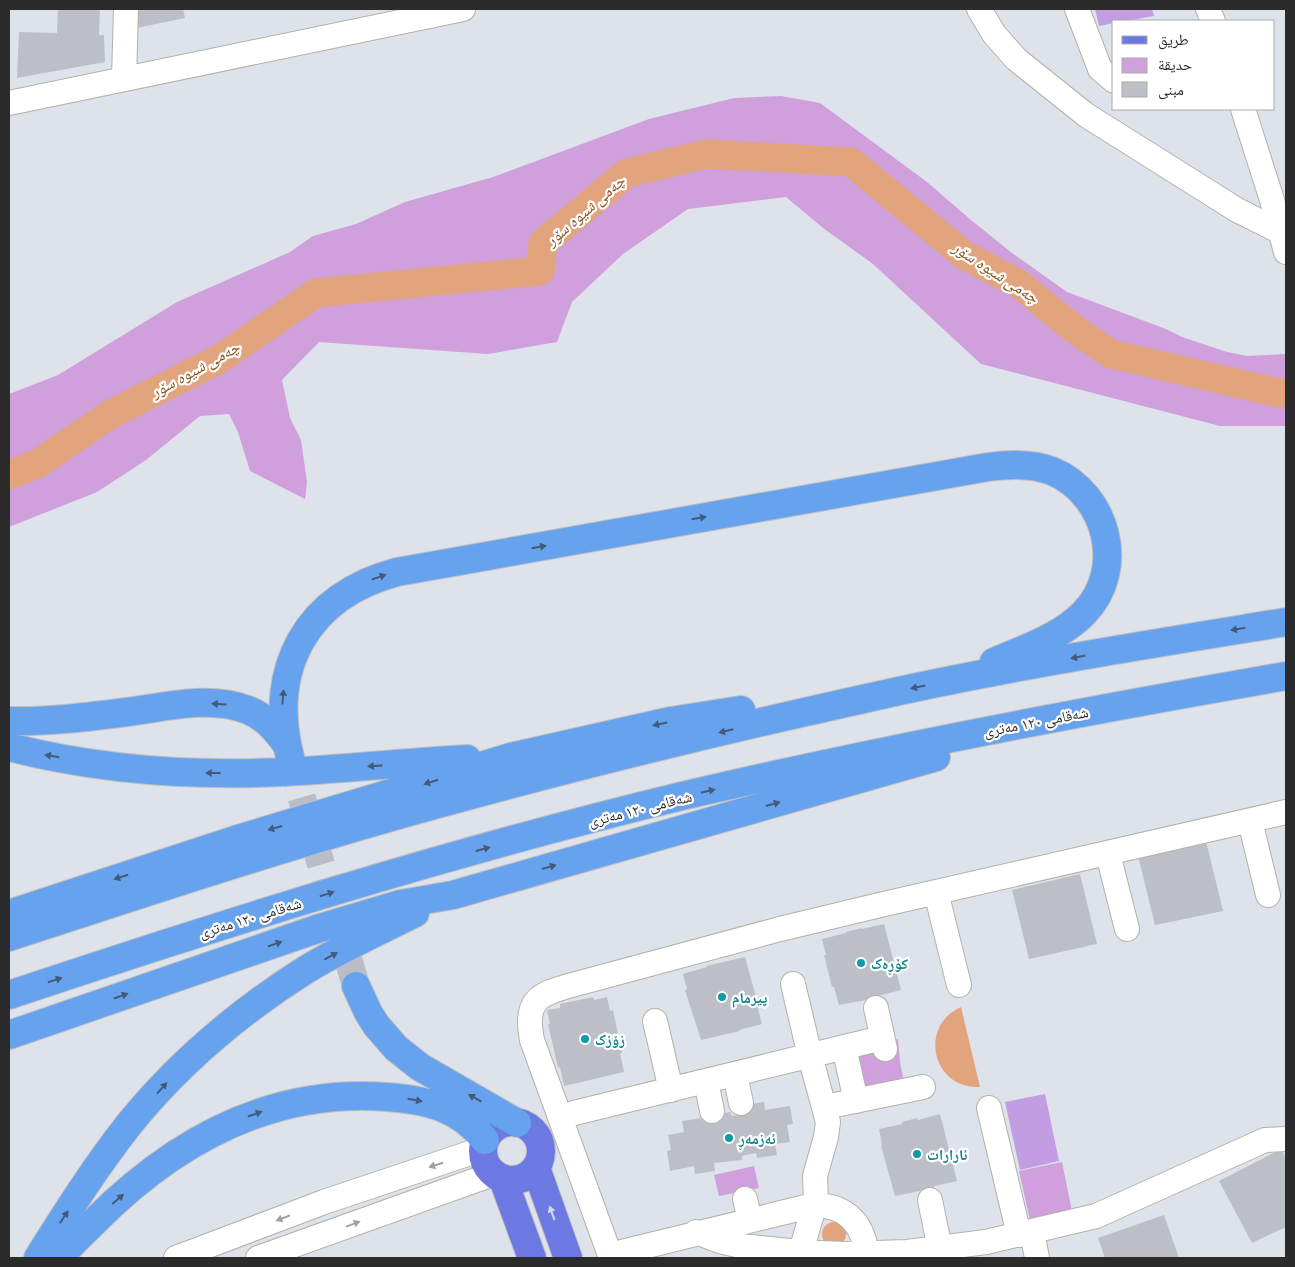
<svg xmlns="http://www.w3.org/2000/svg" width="1295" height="1267" viewBox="0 0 1295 1267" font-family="'Open Sans','Noto Naskh Arabic',sans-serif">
<rect width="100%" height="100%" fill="#dee2eb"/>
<path fill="#cfa0dc" d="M781 96 820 103 927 182 971 220 1012 253 1067 292 1166 329 1182 337 1227 352 1247 356 1286 354V426H1220L981 364 873 264 823 228 786 197 688 209 623 254 572 302 557 342 488 354 319 342 282 380 290 418 301 440 307 482 305 499 250 471 238 432 229 414 200 416 146 460 97 492 9 527V394L58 375 177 302 290 252 313 236 356 224 405 202 493 177 649 119 734 98Z
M898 1039 900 1062 904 1082 858 1097 847 1050Z
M1062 1162 1072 1211 1030 1220 1019 1171Z
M754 1166 759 1188 719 1196 714 1175Z"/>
<path fill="#c39de2" d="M1095 9H1152L1154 16 1125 21H1114V23L1099 26Z
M1045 1094 1059 1161 1020 1170 1005 1102Z"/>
<path fill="#e2a47c" d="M961 1007 980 1087C932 1089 918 1026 961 1007Z
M822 1234a12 12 0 1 1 24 0a12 12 0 1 1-24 0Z"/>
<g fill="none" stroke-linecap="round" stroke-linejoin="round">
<path stroke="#e2a47c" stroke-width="29" d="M9 475 37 464 111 414 221 358 316 293 540 271 543 243 627 173 706 154 851 162 964 255 1019 284 1074 329 1111 354 1279 393 1286 392"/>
</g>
<path fill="#bdbfc7" d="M58 9H100L99 35H104L105 62 17 78 19 32 57 33Z
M132 9H183L185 18 136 28Z
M1206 841 1223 911 1155 925 1138 856Z
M1080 874 1097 944 1029 959 1012 890Z
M884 924 901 990 878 996V998L839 1005 834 987H832L824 955H826L822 939 846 933V932L861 928 862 929Z
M745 957 758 1004 757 1005 762 1024 739 1030 740 1031 701 1040 685 990 687 989 683 974 707 967 706 966Z
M593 997 594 1000 607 997 610 1011 613 1010 622 1053H620L624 1072 564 1086 560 1067 558 1068 548 1024H550L547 1010 560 1008V1004Z
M764 1102 765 1110 790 1106 793 1124 787 1125 790 1142 775 1144 777 1155 757 1158 756 1153 742 1156V1160L714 1163 715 1171 695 1174 694 1166 670 1171 667 1151 671 1150 668 1135 684 1132 682 1121 702 1118V1121L715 1119 714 1114 731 1112V1116L745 1114 743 1105Z
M940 1114 957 1181 934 1186V1188L895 1196 881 1146 882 1145 879 1129 902 1124V1122L917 1118 918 1120Z
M1281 1149 1286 1159V1227L1252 1243 1219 1181Z
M1164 1215 1179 1258H1105L1098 1238Z"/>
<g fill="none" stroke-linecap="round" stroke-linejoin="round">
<path stroke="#babdc5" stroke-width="28" stroke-dasharray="28 14" stroke-linecap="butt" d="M290 757 356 986"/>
<defs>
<path id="minor" d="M979 9 994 34 1016 59 1086 115 1237 210 1281 232 1286 231
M1077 9 1100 69 1114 81
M1208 9 1213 21
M124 79 126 9
M9 103 463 9
M1243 109 1272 200 1286 252
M1250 821 1268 895
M1108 854 1127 929
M936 892 959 985
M793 984 810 1056 828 1122 826 1137 815 1176 816 1200 799 1258
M876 1008 885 1049
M655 1021 671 1090
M844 1047 856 1101
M735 1074 741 1103
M706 1081 712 1111
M825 1107 923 1087
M989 1108 1019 1235
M574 1113 882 1038
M745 1199 750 1220
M930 1200 940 1249
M696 1232 720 1241 741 1246 799 1252 844 1254 907 1252 986 1242 1096 1216 1265 1140 1286 1139
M1032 1232 1037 1258
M622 1252 814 1205C848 1205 865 1226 867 1258
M176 1258 324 1202 482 1149
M258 1258 493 1174
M611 1258 532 1040C524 1001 538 994 572 985L780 929 884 904 1286 812"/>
<path id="major" d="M483 1151a29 29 0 1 1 58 0a29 29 0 1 1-58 0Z
M536 1168 568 1258
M503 1179 532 1258"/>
<path id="highway" d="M9 721C48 722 88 717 127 712 166 707 210 695 248 710 266 717 276 730 287 745
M9 747C103 771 203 777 300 771 356 768 412 762 467 759
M290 757C267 668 307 596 397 572L988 467C1009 464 1031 463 1052 471 1107 494 1127 569 1084 613 1061 637 1024 649 994 662
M9 914 238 839 511 757 671 721 741 710
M9 937C153 890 298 842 445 802 583 764 723 730 863 699 1003 667 1145 645 1286 622
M356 986 368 1012 376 1025 396 1048 420 1067 517 1123
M9 995C231 921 454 851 682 796 882 749 1084 711 1286 676
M9 1035 317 929 401 904 453 895 936 757
M38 1258C67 1212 96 1166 130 1123 179 1063 242 1010 307 969 342 948 379 931 415 913
M59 1258C69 1246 82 1234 93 1223 173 1142 271 1088 387 1097 427 1100 459 1107 485 1140"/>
</defs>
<use href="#minor" stroke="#b2b2a8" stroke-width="26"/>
<use href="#major" stroke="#bfbfbf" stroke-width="30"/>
<use href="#highway" stroke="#bfbfbf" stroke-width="30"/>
<use href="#minor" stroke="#fff" stroke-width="24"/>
<use href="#major" stroke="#6c79e2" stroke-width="28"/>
<use href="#highway" stroke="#66a2ee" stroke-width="28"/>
</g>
<defs><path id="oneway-solid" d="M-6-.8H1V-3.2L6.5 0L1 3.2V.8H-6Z" transform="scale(1.25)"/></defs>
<g fill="#435b79">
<use href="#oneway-solid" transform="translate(699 518) rotate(-10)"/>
<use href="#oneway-solid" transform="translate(539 547) rotate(-10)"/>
<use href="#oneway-solid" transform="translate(379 577) rotate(-19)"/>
<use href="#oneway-solid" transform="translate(1238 629) rotate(171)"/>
<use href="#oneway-solid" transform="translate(1078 657) rotate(169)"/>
<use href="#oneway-solid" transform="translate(918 687) rotate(168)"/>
<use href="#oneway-solid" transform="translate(283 697) rotate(-85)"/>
<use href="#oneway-solid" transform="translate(219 704) rotate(-176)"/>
<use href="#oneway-solid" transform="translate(660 724) rotate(168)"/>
<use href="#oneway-solid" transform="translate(726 731) rotate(167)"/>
<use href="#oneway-solid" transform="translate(52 756) rotate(-171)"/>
<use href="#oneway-solid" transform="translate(375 766) rotate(176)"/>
<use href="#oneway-solid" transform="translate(213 773) rotate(-180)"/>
<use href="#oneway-solid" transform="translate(431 782) rotate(163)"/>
<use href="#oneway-solid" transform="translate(708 791) rotate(-13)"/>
<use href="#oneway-solid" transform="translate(773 804) rotate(-16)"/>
<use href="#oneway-solid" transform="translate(275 828) rotate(164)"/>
<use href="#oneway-solid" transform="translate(483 849) rotate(-15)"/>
<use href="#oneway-solid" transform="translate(549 867) rotate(-16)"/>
<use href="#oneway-solid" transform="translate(121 877) rotate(162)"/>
<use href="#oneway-solid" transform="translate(327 894) rotate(-17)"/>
<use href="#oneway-solid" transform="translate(275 944) rotate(-19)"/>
<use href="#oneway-solid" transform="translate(331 956) rotate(-28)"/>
<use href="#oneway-solid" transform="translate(55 980) rotate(-18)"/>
<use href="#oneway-solid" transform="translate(121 996) rotate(-19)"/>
<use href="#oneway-solid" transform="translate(162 1088) rotate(-48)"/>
<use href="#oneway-solid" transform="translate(475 1098) rotate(-151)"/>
<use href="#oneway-solid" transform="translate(415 1100) rotate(10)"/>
<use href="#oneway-solid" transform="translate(255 1114) rotate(-19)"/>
<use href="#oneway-solid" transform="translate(118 1199) rotate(-41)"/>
<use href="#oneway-solid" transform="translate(64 1217) rotate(-56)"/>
</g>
<g fill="#a0a0a0">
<use href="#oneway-solid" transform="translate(436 1165) rotate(162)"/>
<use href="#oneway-solid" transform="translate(283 1218) rotate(159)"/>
<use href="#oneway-solid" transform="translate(353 1224) rotate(-20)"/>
</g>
<use fill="#d3d7f6" href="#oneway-solid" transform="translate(552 1213) rotate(-110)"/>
<g fill="#0f9aa8" stroke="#fff" stroke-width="2">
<circle cx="861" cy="963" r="5"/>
<circle cx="722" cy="997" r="5"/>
<circle cx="585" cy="1039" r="5"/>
<circle cx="729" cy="1138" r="5"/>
<circle cx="917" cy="1154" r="5"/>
</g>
<g text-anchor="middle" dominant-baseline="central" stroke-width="4.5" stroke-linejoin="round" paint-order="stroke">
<g font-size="15" fill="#2b2b2b" stroke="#fff">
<text transform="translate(1036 721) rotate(-11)">شەقامی ١٢٠ مەتری</text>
<text transform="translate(640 808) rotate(-14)">شەقامی ١٢٠ مەتری</text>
<text transform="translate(250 917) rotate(-17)">شەقامی ١٢٠ مەتری</text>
</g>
<g font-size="15" font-weight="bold" fill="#0d838f" stroke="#fff" text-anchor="start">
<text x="871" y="963">کۆڕەک</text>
<text x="732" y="997">پیرمام</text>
<text x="595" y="1039">زۆزک</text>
<text x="739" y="1138">ئەزمەڕ</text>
<text x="927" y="1154">ئارارات</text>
</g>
<g font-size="16" font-style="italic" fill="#8e511b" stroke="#fff">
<text transform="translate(585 210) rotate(-41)">چەمی شیوە سۆر</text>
<text transform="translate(996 272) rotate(33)">چەمی شیوە سۆر</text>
<text transform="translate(195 369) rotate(-29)">چەمی شیوە سۆر</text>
</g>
</g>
<rect width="1295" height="1267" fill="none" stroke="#2b2b2b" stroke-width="20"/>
<rect x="1112" y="20" width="162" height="90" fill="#ffffff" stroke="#aaaaaa"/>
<rect x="1122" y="36" width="25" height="8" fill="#6c79e2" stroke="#aaaaaa"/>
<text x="1158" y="45" font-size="15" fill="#2b2b2b">طريق</text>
<rect x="1122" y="58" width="25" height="15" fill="#cfa0dc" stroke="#aaaaaa"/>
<text x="1158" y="70" font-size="15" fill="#2b2b2b">حديقة</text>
<rect x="1122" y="82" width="25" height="15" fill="#bdbfc7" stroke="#aaaaaa"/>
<text x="1158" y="95" font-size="15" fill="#2b2b2b">مبنى</text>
</svg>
